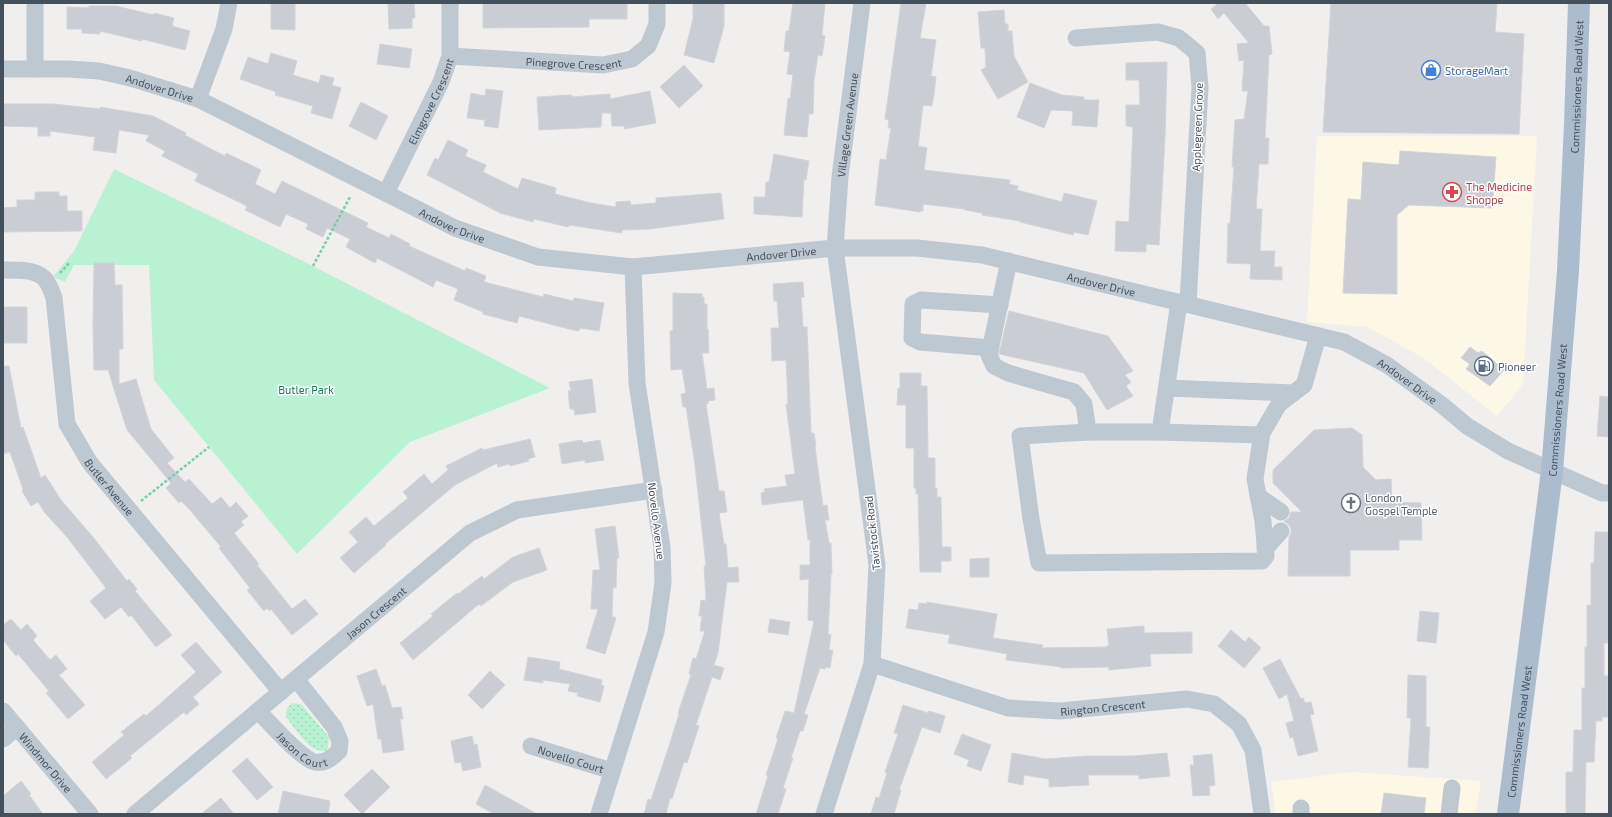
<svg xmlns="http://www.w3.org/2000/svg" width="1612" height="817" viewBox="0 0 1612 817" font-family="'Exo 2',sans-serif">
<defs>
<pattern id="grass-dots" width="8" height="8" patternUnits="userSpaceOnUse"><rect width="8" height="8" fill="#b9f2d2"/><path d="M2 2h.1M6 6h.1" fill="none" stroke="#a0d1b7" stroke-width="1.8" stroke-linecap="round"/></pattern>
</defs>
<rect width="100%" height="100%" fill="#f1eeee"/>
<path fill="#fdf8e6" d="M1317 136H1537L1523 384 1497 416 1425 359 1368 327 1307 322Z
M1352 772 1481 781 1475 814H1276L1271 782Z"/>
<path fill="url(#grass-dots)" d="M293 703 301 704 329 737 328 748 325 751C308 752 296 729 286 717 286 710 287 706 293 703Z"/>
<path fill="#b9f2d2" d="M114 169 313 266 550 388 410 442 297 554 154 380 149 265H74L65 282 53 277 74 251Z"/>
<path fill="#cacdd3" stroke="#d2d4da" d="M271 3H295V30L271 29Z
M388 3H414L415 18H412V28L389 29Z
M483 3H627V19H589V27L483 28Z
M693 3H724V26L714 63 684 55 693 19Z
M793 3H825L822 35 825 36 822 56 818 55 814 80 813 114H809L807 137 784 135 788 98 790 99 793 75 787 74 790 52 784 51 786 31H789Z
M901 3H926L920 38 936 40 931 76 936 77 934 94 932 106 923 105 918 146 927 148 924 170 1010 180 1009 184 1018 186 1017 190 1062 202 1064 193 1097 201 1088 235 1074 232 1073 235 1020 222V221L982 215V213L965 210V209L923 204V211H920V212L875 205 880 159 886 160 891 128H888L889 120 885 119Z
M1216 3H1245L1264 26H1269L1272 54 1269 55 1265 138H1269L1268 164H1259L1256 209H1262L1260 251H1275L1274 267H1282V280L1250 279 1251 264 1227 263 1228 223 1230 224 1234 167H1232L1235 120 1244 119 1248 91H1242L1244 60 1239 61 1237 44 1249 43 1224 13 1218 19 1211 9 1217 4Z
M1331 3H1497L1495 32 1524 34 1519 134 1323 132Z
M89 6H116L154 15V13L174 18 172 26 190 31 185 50 142 39V41L100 31V34L82 33V29H67V7L89 8Z
M1004 10 1005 24H1008V31H1012L1014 56 1028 82 998 99 981 70 986 67 985 48H981L978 12Z
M380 44 412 49 409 68 377 64Z
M271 53 297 61 293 75 319 83 321 75 334 78 332 85 341 88 332 119 311 113 313 106 275 95 276 92 240 79 248 57 268 64Z
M1167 62 1165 137 1159 245 1146 244V252L1115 251 1116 221 1129 222 1133 127 1126 126V105H1140L1139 80H1126V63Z
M684 65 703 86 679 108 660 87Z
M1030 83 1062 95 1084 97V100H1099L1097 127 1072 125 1073 111 1051 110 1044 128 1017 117Z
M486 89 503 91 498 128 484 126 485 120 467 118 471 93 485 96Z
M650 91 656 123 624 129V126H612L611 113H602L601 127 539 130 537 97 571 95 572 97 610 94V99Z
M361 102 388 116 376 140 349 126Z
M3 104H54L100 109V107L153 116 186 133 185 135 209 148 225 156 226 153 261 170 255 184 275 194 282 181 368 223 366 227 389 238 391 234 410 244 409 246 465 271 466 268 486 276 484 282 543 297 544 294 573 301 574 298 604 303 599 331 580 328 579 331 573 330 519 316 517 323 483 314V312L454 300 458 289 436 280 433 287 377 258 375 263 346 247 350 239 327 228 323 237 306 229 308 224 286 214 280 227 245 210 247 206 195 181 198 174 162 156 165 151 146 141 149 135 119 130 116 153 93 150 95 137 50 131V136H38V127L3 126Z
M448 140 468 150 465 156 486 165 483 172 518 189 522 178 556 188 555 194 591 203 616 207V202L630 201 631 205 656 203V198L721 193 724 219 650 229 622 230V233L569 225 568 227 534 219 533 222 500 213 427 175 435 158 438 160Z
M1400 151 1496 157 1492 208 1409 205 1397 215V294L1343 293 1348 199 1361 200 1363 162 1399 165Z
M774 154 809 161 806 180 804 179 802 217 754 214V197H765L766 182H769Z
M35 192H59V196H67V211H82V231L3 232V208L17 207V200H35Z
M94 263H114L115 285H122L123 349H119V384L136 379 151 429 174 458 167 463 185 482 189 479 212 504 221 497 230 508 236 502 248 516 241 522 244 525 234 533 259 564 257 565 292 609 305 599 318 614 292 635 271 609 269 611 267 608 264 611 247 590 250 588 219 548 221 547 190 510 181 501 179 503 166 488 171 483 127 430 108 370H94L93 326Z
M803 282 804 297H801L803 327H807L811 433H814L816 447H815L823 506 827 505 829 520H825L829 543H831L832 574H831L828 634 831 635 829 650H833L830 668 826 667 825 669 820 668 804 714 808 715 803 731H800L791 758H793L783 788 786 789 778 814H756L768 776 766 775 778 739 776 738 785 711 794 713 814 621 808 620 809 579 800 580V565H810V540H808L803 500 762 505 761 493 765 492 764 489 787 486 785 475 795 474 786 404H788L786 360 772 361 771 328H779L777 301H774L773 284Z
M673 293 702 294V297H704V304H707V329H708L709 353H702L707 389 714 388 715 400 708 401V404H706L719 491H724L727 512 719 513 724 544H726L728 568 738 567 739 582H727L718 653 714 665 724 668 720 680 712 677 696 725 699 726 687 763 684 762 672 799 670 798 666 814H644L648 799 651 800 670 743 679 714 678 713 691 675 689 674 693 658 696 659 705 631H700L702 616H699L701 600 706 601 704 566H706L695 465 686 407H683L681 394 686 393 682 369 671 370 670 331 673 330Z
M3 307H27V343H4Z
M1009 311 1108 336 1133 371 1125 375 1131 382 1126 386 1133 396 1107 410 1084 373 999 354Z
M1470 347 1478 353 1482 351 1504 370 1490 386 1466 369 1470 364 1461 358Z
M3 366H9L21 428 23 427 41 478 45 475 61 500 93 537 127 581 129 579 137 589 135 591 172 635 156 647 131 615 129 617 121 607 105 619 90 601 106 588 67 537 45 513 38 502 31 506 22 491 23 489 10 452 3 454Z
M900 373H921V386H927L928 458H935V488H937V497H941L942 547H951V561H941V572H920L918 494H916V488H914V448H906V405H897L898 388H900Z
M592 379 596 412 575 415 574 409H570L568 391H571L569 382Z
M1600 396 1609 397V437L1597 436Z
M1352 428 1362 435 1363 467 1376 480 1391 479 1392 502 1421 503 1422 540H1399V550H1350V576H1288L1289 537 1291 533V528L1288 524 1284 521 1289 518 1291 512H1302L1273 483V470L1314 430Z
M530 439 535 457 528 459 529 461 510 466 509 464 498 467 497 463 455 485 385 544 386 545 354 573 340 558 358 542 349 532 366 517 374 526 408 498 403 492 424 474 432 484 448 470 446 466 482 448 483 450Z
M582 440 583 443 600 440 604 460 585 463V460L562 464 559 444Z
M615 526 619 558H617L616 588 613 587 612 616 616 618 605 654 586 648 598 609H591L593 570H600L595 529Z
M1595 532H1609V632L1608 643H1604V676H1608V717H1602V721H1596L1594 762H1586L1585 814H1566V772H1573L1574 730H1582V688H1585V647H1587V605H1591V563H1594Z
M539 548 547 570 513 582 481 606 479 604 413 660 400 643 433 616 431 614 457 593 458 594 482 576 484 579 513 557Z
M989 558V577H970V559Z
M927 602 997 614 993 638 1043 645 1042 648 1107 647V646L1109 645 1107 629 1144 626V633L1192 632V653L1150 654 1151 666 1109 670V667L1061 668V667L1006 660 1007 654 948 643 950 635 906 628 909 609 918 610 919 603 927 604Z
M1420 611 1439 613 1436 643 1417 641Z
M11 619 21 630 27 624 37 636 33 640 50 660 56 655 67 669 59 675 85 705 68 719 46 693 49 691 18 654 16 656 3 640V625Z
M770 619 790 622 788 635 768 632Z
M1231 630 1245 642 1249 637 1261 648 1244 668 1218 646Z
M196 642 222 672 193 697 199 704 186 715 184 712 130 756 132 758 106 779 92 762 124 735 121 732 144 714 146 716 196 672 181 655Z
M528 657 560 662 559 669 602 680 601 685 604 686 600 702 577 696 578 693 568 691 570 684 543 680V683L524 680Z
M1280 659 1301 699 1303 698 1305 703 1311 702 1314 714 1310 715 1318 751 1298 756 1293 737 1290 738 1286 723 1294 721 1287 694 1279 699 1263 668Z
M376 669 382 686 385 685 392 708 401 707 403 719H400L404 750 383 753 381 739H378L373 704 367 706 357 676Z
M490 671 505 685 482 709 468 695Z
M1408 675 1426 676V727H1430L1428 768 1408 767 1411 718H1407Z
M903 705 928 713 929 711 945 716 940 733 922 727 899 790H901L894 814H871L876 797 879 798 887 773 885 772 898 734 894 733Z
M962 734 991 745 981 771 967 766 969 760 954 754Z
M472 736 474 745 477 744 481 767 463 771 461 762 455 763 451 741Z
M1012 753 1046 759 1087 756H1133L1167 753 1170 776 1139 779V775H1088L1089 785 1049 787V779L1024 775 1023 785 1008 782Z
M1212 754 1215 785 1209 786 1210 795 1193 796 1190 765H1194L1193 756Z
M247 758 273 787 257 800 232 771Z
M372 769 390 787 362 814 344 795Z
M21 781 31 794 29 795 43 814H3V796Z
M485 785 537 814H494L476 804Z
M283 791 330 801 328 814H278Z
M1384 793 1426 798 1424 814H1381Z
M221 798 234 814H201Z"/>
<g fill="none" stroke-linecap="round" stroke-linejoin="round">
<path stroke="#6fd2a7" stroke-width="2.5" stroke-dasharray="3 2" stroke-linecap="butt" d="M313 266 350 197
M60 273 70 262
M141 501 209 447"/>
<g stroke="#bec8d1" stroke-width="17">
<path d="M35 3V69"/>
<path d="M1076 38 1158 32 1179 38 1197 53 1200 87 1188 304"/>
<path id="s1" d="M450 56 603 65 632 59 648 46 657 24V3"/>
<path id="s2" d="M3 69H68L99 71 130 78 198 99 455 228 538 257 633 267 835 248H917L982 255 1344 342 1387 365 1442 405 1467 426 1508 451 1602 493H1609"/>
<path d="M198 99 224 29 229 3"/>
<path id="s3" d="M386 193 441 82 450 56V3"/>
<path d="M1009 261 989 355 994 366 1008 373 1074 392 1084 404 1088 432"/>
<path id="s4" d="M3 270C16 270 34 269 44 278 49 283 52 292 54 298L67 424 90 463 281 692"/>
<path d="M1179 302 1160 432H1088L1020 436 1031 519 1039 563 1262 561 1266 556 1263 521 1255 479 1262 433 1279 404 1304 385 1318 336"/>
<path d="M991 348 920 342 912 338 913 304 921 300 1000 305"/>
<path d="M1167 388 1293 393"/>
<path d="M1160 432 1261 435"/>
<path d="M1258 496 1281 512"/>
<path d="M1265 549 1281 531"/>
<path id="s5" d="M872 664 1008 708 1060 711 1187 699 1214 704 1239 724 1253 750 1262 814"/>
<path id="s6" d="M3 711 90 814"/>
<path id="s7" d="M258 711C270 723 301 759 315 762 325 764 333 757 339 751L340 741 334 727 296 679"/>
<path d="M3 739 17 727"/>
<path id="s8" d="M531 746 612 771"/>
<path d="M1301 808V814"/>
<path id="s9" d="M135 814 470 533 517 510 654 490"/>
<path d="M599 814 656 632 663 583 662 547 637 383 633 267"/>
<path id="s10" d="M824 814 872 664 877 565 835 248 840 177 862 3"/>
<path d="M1449 814 1452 788"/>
</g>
<path stroke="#acbccf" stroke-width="22" id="s11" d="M1508 814 1552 471 1568 271 1575 124 1579 3"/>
</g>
<defs>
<symbol id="shop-ring" viewBox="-11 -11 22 22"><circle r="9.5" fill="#fff" stroke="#3f7fe0" stroke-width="1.5"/><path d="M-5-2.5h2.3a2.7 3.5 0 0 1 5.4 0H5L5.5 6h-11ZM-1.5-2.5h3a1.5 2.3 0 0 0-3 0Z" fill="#3f7fe0"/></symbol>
<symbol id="pharmacy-ring" viewBox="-11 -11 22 22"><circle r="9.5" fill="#fff" stroke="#e0444e" stroke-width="1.5"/><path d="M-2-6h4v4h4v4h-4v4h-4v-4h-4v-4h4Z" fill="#e0444e"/></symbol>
<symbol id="fuel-ring" viewBox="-11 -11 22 22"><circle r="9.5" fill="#fff" stroke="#5c6f8a" stroke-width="1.5"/><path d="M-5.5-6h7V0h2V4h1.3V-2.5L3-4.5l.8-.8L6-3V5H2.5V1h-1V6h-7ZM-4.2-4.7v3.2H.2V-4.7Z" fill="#5c6f8a"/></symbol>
<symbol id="church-ring" viewBox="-11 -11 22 22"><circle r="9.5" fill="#fff" stroke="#6b7280" stroke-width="1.5"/><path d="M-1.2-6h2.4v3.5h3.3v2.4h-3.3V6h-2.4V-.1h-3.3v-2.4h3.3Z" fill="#6b7280"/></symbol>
</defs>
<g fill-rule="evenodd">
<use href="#shop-ring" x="1420" y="59" width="22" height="22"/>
<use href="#pharmacy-ring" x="1441" y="181" width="22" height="22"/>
<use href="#fuel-ring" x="1473" y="355" width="22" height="22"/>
<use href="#church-ring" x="1340" y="492" width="22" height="22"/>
</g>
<g text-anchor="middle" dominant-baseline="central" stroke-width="3" stroke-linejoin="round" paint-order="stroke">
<g font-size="11" fill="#45505d" stroke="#fff">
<text stroke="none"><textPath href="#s1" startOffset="124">Pinegrove Crescent</textPath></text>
<text stroke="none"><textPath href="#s11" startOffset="731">Commissioners Road West</textPath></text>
<text stroke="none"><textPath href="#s2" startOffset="159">Andover Drive</textPath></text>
<text stroke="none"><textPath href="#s3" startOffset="102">Elmgrove Crescent</textPath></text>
<text stroke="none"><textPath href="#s10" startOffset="700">Village Green Avenue</textPath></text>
<text transform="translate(1197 127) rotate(-88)">Applegreen Grove</text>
<text stroke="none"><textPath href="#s2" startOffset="483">Andover Drive</textPath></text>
<text stroke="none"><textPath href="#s2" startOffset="819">Andover Drive</textPath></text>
<text stroke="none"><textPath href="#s2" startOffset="1143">Andover Drive</textPath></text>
<text stroke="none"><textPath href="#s2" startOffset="1467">Andover Drive</textPath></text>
<text stroke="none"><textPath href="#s11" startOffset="407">Commissioners Road West</textPath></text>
<text stroke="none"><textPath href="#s4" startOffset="268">Butler Avenue</textPath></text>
<text transform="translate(657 521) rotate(83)">Novello Avenue</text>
<text transform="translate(872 533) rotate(-96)">Tavistock Road</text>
<text stroke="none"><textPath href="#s9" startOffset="314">Jason Crescent</textPath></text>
<text stroke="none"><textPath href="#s5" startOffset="238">Rington Crescent</textPath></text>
<text stroke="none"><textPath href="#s11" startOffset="83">Commissioners Road West</textPath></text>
<text stroke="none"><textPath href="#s7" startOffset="60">Jason Court</textPath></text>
<text stroke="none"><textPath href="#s8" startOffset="42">Novello Court</textPath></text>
<text stroke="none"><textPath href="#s6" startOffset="67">Windmor Drive</textPath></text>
</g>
<g font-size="11" fill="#366cbe" stroke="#fff" text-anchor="start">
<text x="1445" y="70">StorageMart</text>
</g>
<g font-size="11" fill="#be3a42" stroke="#fff" text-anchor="start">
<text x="1466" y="186">The Medicine<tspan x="1466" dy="13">Shoppe</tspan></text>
</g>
<g font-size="11" fill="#4e5e75" stroke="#fff" text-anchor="start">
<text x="1498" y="366">Pioneer</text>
</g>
<g font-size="11" fill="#108450" stroke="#fff">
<text x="306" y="389">Butler Park</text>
</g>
<g font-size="11" fill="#5b616d" stroke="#fff" text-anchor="start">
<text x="1365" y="497">London<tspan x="1365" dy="13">Gospel Temple</tspan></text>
</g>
</g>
<rect width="1612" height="817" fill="none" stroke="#45505d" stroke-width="8"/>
</svg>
